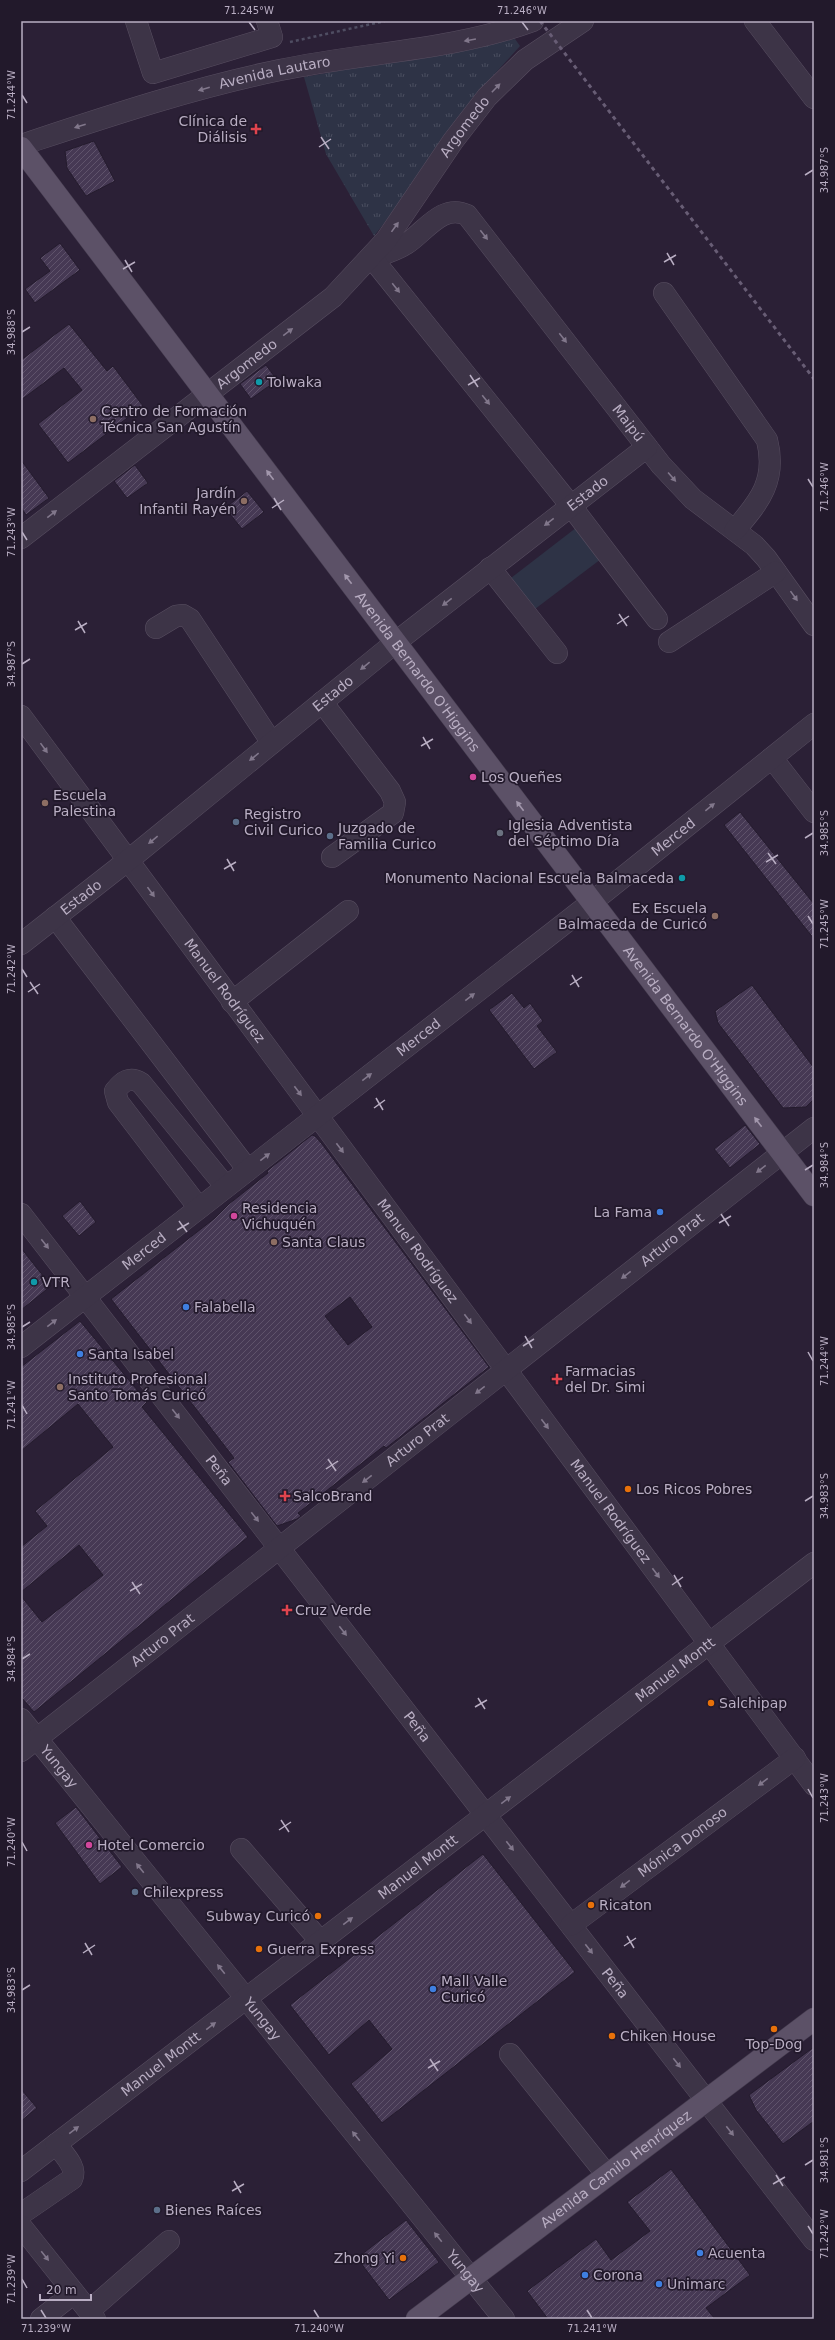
<svg xmlns="http://www.w3.org/2000/svg" width="835" height="2340" viewBox="0 0 835 2340" font-family="'DejaVu Sans',sans-serif">
<defs>
<pattern id="park-tufts" width="24" height="20" patternUnits="userSpaceOnUse"><rect width="24" height="20" fill="#2e3346"/><path d="M3 7l-1-3M5 7V3M7 7l1-3M15 17l-1-3M17 17v-4M19 17l1-3" fill="none" stroke="#4a4e5f"/></pattern>
<pattern id="building-hatch" width="6" height="6" patternUnits="userSpaceOnUse"><rect width="6" height="6" fill="#463954"/><path d="M-1 1l2-2M0 6l6-6M5 7l2-2" fill="none" stroke="#5f536b"/></pattern>
</defs>
<rect width="100%" height="100%" fill="#2b2036"/>
<path fill="#2e3346" d="M581 524 605 556 535 609 511 578Z"/>
<path fill="url(#park-tufts)" d="M515 39 520 46 472 99 404 198 374 236 326 154 304 77Z"/>
<path fill="url(#building-hatch)" stroke="#241b2d" fill-rule="evenodd" d="M94 141 115 181 86 196 67 168 65 151Z
M60 243 80 270 35 303 25 289 50 271 40 258Z
M69 324 107 371 113 366 143 406 68 463 38 424 82 390 64 368 21 400V360Z
M266 365 277 380 251 399 240 384Z
M21 460 49 498 26 515 21 507Z
M135 465 148 483 127 498 114 481Z
M247 491 264 512 242 529 225 508Z
M740 812 814 904V939L724 825Z
M752 985 814 1068V1099L806 1107 783 1108 718 1023 715 1011Z
M512 993 524 1008 530 1003 543 1021 537 1026 557 1052 534 1069 489 1010Z
M745 1125 760 1144 730 1168 714 1149Z
M312 1135 315 1136 322 1144 489 1367 386 1448 384 1446 330 1488 298 1513 301 1516 297 1519 277 1526 228 1462 234 1458 111 1299 215 1218 229 1204 268 1173 267 1171ZM350 1297 372 1327 348 1345 325 1316Z
M80 1201 96 1222 79 1236 62 1216Z
M21 1248 51 1286 21 1310Z
M80 1321 147 1402 142 1407 248 1537 34 1712 21 1697V1596L42 1622 103 1575 79 1545 21 1592V1547L47 1526 35 1511 113 1447 78 1404 21 1451V1367Z
M76 1807 122 1867 100 1884 55 1823Z
M483 1854 575 1972 382 2123 351 2084 392 2049 369 2020 329 2055 290 2005Z
M814 2047V2121L783 2144 756 2110 749 2095Z
M21 2089 37 2108 21 2121Z
M671 2169 750 2275 706 2308 715 2319H548L527 2291 596 2239 611 2260 650 2231 627 2202Z
M406 2220 439 2262 389 2300 357 2258Z"/>
<g fill="none" stroke-linecap="round" stroke-linejoin="round">
<defs>
<g id="minor">
<path d="M136 21 153 73 272 37 267 21"/>
<path d="M755 21 814 98"/>
<path id="s1" d="M21 145C106 117 192 88 280 70 365 52 451 51 533 21"/>
<path id="s2" d="M372 258C384 254 395 251 406 244 425 232 442 203 467 215L661 465 693 499 754 545 766 558 814 625"/>
<path d="M372 258 571 506 657 619"/>
<path d="M664 293 767 440C777 480 760 501 735 530"/>
<path id="s3" d="M21 538 333 297 386 240 453 141 487 97 525 60 583 21"/>
<path d="M490 568 557 653"/>
<path d="M156 628 176 616 183 615 190 619 272 743"/>
<path d="M669 642 776 572"/>
<path d="M322 702 390 791 395 802 393 813 332 857"/>
<path id="s4" d="M21 716 814 1785"/>
<path d="M772 758 814 812"/>
<path d="M55 917 248 1170"/>
<path id="s5" d="M21 944 136 854 396 642 647 447"/>
<path d="M232 1002 348 911"/>
<path d="M199 1208 118 1102 115 1091C123 1081 130 1076 141 1083L226 1187"/>
<path id="s6" d="M21 1214 814 2240"/>
<path id="s7" d="M21 1347 592 902 814 724"/>
<path id="s8" d="M21 1719 504 2319"/>
<path id="s9" d="M21 1751 814 1128"/>
<path d="M241 1849 321 1942"/>
<path id="s10" d="M571 1925 795 1758"/>
<path d="M510 2054 607 2175"/>
<path id="s11" d="M21 2171 814 1563"/>
<path d="M21 2214 72 2179C78 2167 63 2154 56 2144"/>
<path d="M21 2226 95 2319"/>
<path d="M89 2311 169 2241"/>
<path d="M41 2319 74 2293"/>
</g>
<g id="major">
<path id="s12" d="M21 148 814 1195"/>
<path id="s13" d="M417 2319 814 2019"/>
</g>
</defs>
<use href="#minor" stroke="#584e61" stroke-width="22"/>
<use href="#major" stroke="#433a4d" stroke-width="23"/>
<path stroke="#4f4d62" stroke-width="2.5" stroke-dasharray="3 3" stroke-linecap="butt" d="M290 42 385 21"/>
<use href="#minor" stroke="#3d3447" stroke-width="21"/>
<use href="#major" stroke="#5c5167" stroke-width="22"/>
<path stroke="#685d75" stroke-width="3" stroke-dasharray="4 4" stroke-linecap="butt" d="M540 21 814 379"/>
</g>
<defs><path id="oneway-solid" d="M-6-.8H1V-3.2L6.5 0L1 3.2V.8H-6Z"/></defs>
<g fill="#81778b">
<use href="#oneway-solid" transform="translate(470 40) rotate(170)"/>
<use href="#oneway-solid" transform="translate(496 88) rotate(-46)"/>
<use href="#oneway-solid" transform="translate(204 89) rotate(164)"/>
<use href="#oneway-solid" transform="translate(80 126) rotate(162)"/>
<use href="#oneway-solid" transform="translate(395 227) rotate(-54)"/>
<use href="#oneway-solid" transform="translate(484 235) rotate(52)"/>
<use href="#oneway-solid" transform="translate(396 288) rotate(51)"/>
<use href="#oneway-solid" transform="translate(288 332) rotate(-37)"/>
<use href="#oneway-solid" transform="translate(563 338) rotate(52)"/>
<use href="#oneway-solid" transform="translate(486 400) rotate(51)"/>
<use href="#oneway-solid" transform="translate(672 477) rotate(49)"/>
<use href="#oneway-solid" transform="translate(52 514) rotate(-38)"/>
<use href="#oneway-solid" transform="translate(549 522) rotate(142)"/>
<use href="#oneway-solid" transform="translate(794 596) rotate(54)"/>
<use href="#oneway-solid" transform="translate(447 602) rotate(142)"/>
<use href="#oneway-solid" transform="translate(365 666) rotate(141)"/>
<use href="#oneway-solid" transform="translate(44 748) rotate(54)"/>
<use href="#oneway-solid" transform="translate(254 757) rotate(141)"/>
<use href="#oneway-solid" transform="translate(710 807) rotate(-39)"/>
<use href="#oneway-solid" transform="translate(153 840) rotate(141)"/>
<use href="#oneway-solid" transform="translate(151 892) rotate(54)"/>
<use href="#oneway-solid" transform="translate(470 997) rotate(-38)"/>
<use href="#oneway-solid" transform="translate(367 1077) rotate(-38)"/>
<use href="#oneway-solid" transform="translate(298 1091) rotate(53)"/>
<use href="#oneway-solid" transform="translate(340 1148) rotate(53)"/>
<use href="#oneway-solid" transform="translate(265 1157) rotate(-38)"/>
<use href="#oneway-solid" transform="translate(761 1169) rotate(142)"/>
<use href="#oneway-solid" transform="translate(45 1244) rotate(52)"/>
<use href="#oneway-solid" transform="translate(626 1275) rotate(142)"/>
<use href="#oneway-solid" transform="translate(468 1319) rotate(53)"/>
<use href="#oneway-solid" transform="translate(52 1323) rotate(-38)"/>
<use href="#oneway-solid" transform="translate(480 1390) rotate(142)"/>
<use href="#oneway-solid" transform="translate(176 1414) rotate(52)"/>
<use href="#oneway-solid" transform="translate(545 1424) rotate(53)"/>
<use href="#oneway-solid" transform="translate(367 1479) rotate(142)"/>
<use href="#oneway-solid" transform="translate(255 1517) rotate(52)"/>
<use href="#oneway-solid" transform="translate(656 1573) rotate(53)"/>
<use href="#oneway-solid" transform="translate(343 1631) rotate(52)"/>
<use href="#oneway-solid" transform="translate(763 1782) rotate(143)"/>
<use href="#oneway-solid" transform="translate(506 1800) rotate(-37)"/>
<use href="#oneway-solid" transform="translate(510 1846) rotate(52)"/>
<use href="#oneway-solid" transform="translate(140 1868) rotate(-129)"/>
<use href="#oneway-solid" transform="translate(625 1884) rotate(143)"/>
<use href="#oneway-solid" transform="translate(348 1921) rotate(-37)"/>
<use href="#oneway-solid" transform="translate(589 1949) rotate(52)"/>
<use href="#oneway-solid" transform="translate(221 1969) rotate(-129)"/>
<use href="#oneway-solid" transform="translate(211 2026) rotate(-37)"/>
<use href="#oneway-solid" transform="translate(677 2063) rotate(52)"/>
<use href="#oneway-solid" transform="translate(74 2130) rotate(-37)"/>
<use href="#oneway-solid" transform="translate(730 2131) rotate(52)"/>
<use href="#oneway-solid" transform="translate(356 2136) rotate(-129)"/>
<use href="#oneway-solid" transform="translate(438 2237) rotate(-129)"/>
<use href="#oneway-solid" transform="translate(45 2256) rotate(51)"/>
</g>
<g fill="#a297ac">
<use href="#oneway-solid" transform="translate(270 475) rotate(-127)"/>
<use href="#oneway-solid" transform="translate(348 579) rotate(-127)"/>
<use href="#oneway-solid" transform="translate(520 806) rotate(-127)"/>
<use href="#oneway-solid" transform="translate(758 1122) rotate(-127)"/>
</g>
<path fill="none" stroke="#b9aec3" stroke-width="1.5" d="M249 22 255 30M522 22 528 30M22 95 27 103M321 137 329 149M319 147 331 139M805 175 813 170M667 253 674 265M125 260 132 272M664 262 676 255M123 269 135 262M22 332 30 327M470 375 478 387M468 385 480 378M808 479 813 487M274 498 281 510M272 508 284 500M22 532 27 540M619 614 627 626M78 621 85 633M617 624 629 616M75 630 87 623M22 664 30 659M423 737 430 749M421 746 433 739M805 838 813 833M768 853 776 864M227 859 234 871M766 862 778 855M224 869 236 862M808 916 813 924M22 969 27 977M572 975 579 987M30 982 38 994M570 985 582 977M28 992 40 984M376 1098 383 1110M374 1108 385 1100M805 1170 813 1165M721 1214 729 1226M179 1221 187 1232M719 1223 731 1216M177 1230 189 1223M22 1327 30 1322M525 1336 532 1348M523 1346 534 1339M808 1352 813 1361M22 1405 27 1414M328 1459 336 1471M326 1469 338 1461M805 1501 813 1496M674 1575 681 1587M132 1582 140 1594M672 1585 683 1577M130 1591 142 1584M22 1659 30 1654M478 1698 485 1709M475 1707 487 1700M808 1789 813 1798M281 1820 289 1832M279 1830 291 1822M22 1842 27 1851M627 1936 634 1948M85 1943 92 1955M624 1946 636 1938M83 1953 95 1945M22 1990 30 1985M430 2059 438 2071M428 2068 440 2061M805 2165 813 2160M776 2175 783 2186M234 2181 241 2193M773 2184 785 2177M232 2191 244 2184M808 2226 813 2234M22 2279 27 2288M41 2310 46 2318M314 2310 319 2318M587 2310 592 2318"/>
<g fill="#e0444e" stroke="#22192b" stroke-width="1.5">
<path d="M254 123h4v4h4v4h-4v4h-4v-4h-4v-4h4z"/>
<path d="M555 1373h4v4h4v4h-4v4h-4v-4h-4v-4h4z"/>
<path d="M283 1490h4v4h4v4h-4v4h-4v-4h-4v-4h4z"/>
<path d="M285 1604h4v4h4v4h-4v4h-4v-4h-4v-4h4z"/>
</g>
<g fill="#0f9aa8" stroke="#22192b" stroke-width="1.5">
<circle cx="259" cy="382" r="4"/>
<circle cx="682" cy="878" r="4"/>
<circle cx="34" cy="1282" r="4"/>
</g>
<g fill="#8d6e63" stroke="#22192b" stroke-width="1.5">
<circle cx="93" cy="419" r="4"/>
<circle cx="244" cy="501" r="4"/>
<circle cx="45" cy="803" r="4"/>
<circle cx="715" cy="916" r="4"/>
<circle cx="274" cy="1242" r="4"/>
<circle cx="60" cy="1387" r="4"/>
</g>
<g fill="#d1479c" stroke="#22192b" stroke-width="1.5">
<circle cx="473" cy="777" r="4"/>
<circle cx="234" cy="1216" r="4"/>
<circle cx="89" cy="1845" r="4"/>
</g>
<g fill="#5c6f8a" stroke="#22192b" stroke-width="1.5">
<circle cx="236" cy="822" r="4"/>
<circle cx="330" cy="836" r="4"/>
<circle cx="135" cy="1892" r="4"/>
<circle cx="157" cy="2210" r="4"/>
</g>
<circle fill="#6b7280" stroke="#22192b" stroke-width="1.5" cx="500" cy="833" r="4"/>
<g fill="#3f7fe0" stroke="#22192b" stroke-width="1.5">
<circle cx="660" cy="1212" r="4"/>
<circle cx="186" cy="1307" r="4"/>
<circle cx="80" cy="1354" r="4"/>
<circle cx="433" cy="1989" r="4"/>
<circle cx="700" cy="2253" r="4"/>
<circle cx="585" cy="2275" r="4"/>
<circle cx="659" cy="2284" r="4"/>
</g>
<g fill="#e8710a" stroke="#22192b" stroke-width="1.5">
<circle cx="628" cy="1489" r="4"/>
<circle cx="711" cy="1703" r="4"/>
<circle cx="591" cy="1905" r="4"/>
<circle cx="318" cy="1916" r="4"/>
<circle cx="259" cy="1949" r="4"/>
<circle cx="774" cy="2029" r="4"/>
<circle cx="612" cy="2036" r="4"/>
<circle cx="403" cy="2258" r="4"/>
</g>
<g text-anchor="middle" dominant-baseline="central" stroke-width="3.5" stroke-linejoin="round" paint-order="stroke">
<g font-size="14" fill="#b9aec3" stroke="#22192b">
<text stroke="none"><textPath href="#s1" startOffset="264">Avenida Lautaro</textPath></text>
<text stroke="none"><textPath href="#s3" startOffset="610">Argomedo</textPath></text>
<text stroke="none"><textPath href="#s3" startOffset="285">Argomedo</textPath></text>
<text stroke="none"><textPath href="#s2" startOffset="372">Maipú</textPath></text>
<text stroke="none"><textPath href="#s5" startOffset="724">Estado</textPath></text>
<text stroke="none"><textPath href="#s12" startOffset="657">Avenida Bernardo O'Higgins</textPath></text>
<text stroke="none"><textPath href="#s5" startOffset="400">Estado</textPath></text>
<text stroke="none"><textPath href="#s7" startOffset="828">Merced</textPath></text>
<text stroke="none"><textPath href="#s5" startOffset="76">Estado</textPath></text>
<text stroke="none"><textPath href="#s4" startOffset="342">Manuel Rodríguez</textPath></text>
<text stroke="none"><textPath href="#s12" startOffset="1101">Avenida Bernardo O'Higgins</textPath></text>
<text stroke="none"><textPath href="#s7" startOffset="504">Merced</textPath></text>
<text stroke="none"><textPath href="#s9" startOffset="828">Arturo Prat</textPath></text>
<text stroke="none"><textPath href="#s7" startOffset="156">Merced</textPath></text>
<text stroke="none"><textPath href="#s4" startOffset="666">Manuel Rodríguez</textPath></text>
<text stroke="none"><textPath href="#s9" startOffset="504">Arturo Prat</textPath></text>
<text stroke="none"><textPath href="#s6" startOffset="324">Peña</textPath></text>
<text stroke="none"><textPath href="#s4" startOffset="990">Manuel Rodríguez</textPath></text>
<text stroke="none"><textPath href="#s9" startOffset="180">Arturo Prat</textPath></text>
<text stroke="none"><textPath href="#s11" startOffset="824">Manuel Montt</textPath></text>
<text stroke="none"><textPath href="#s6" startOffset="648">Peña</textPath></text>
<text stroke="none"><textPath href="#s8" startOffset="61">Yungay</textPath></text>
<text stroke="none"><textPath href="#s10" startOffset="139">Mónica Donoso</textPath></text>
<text stroke="none"><textPath href="#s11" startOffset="500">Manuel Montt</textPath></text>
<text stroke="none"><textPath href="#s6" startOffset="972">Peña</textPath></text>
<text stroke="none"><textPath href="#s8" startOffset="385">Yungay</textPath></text>
<text stroke="none"><textPath href="#s11" startOffset="176">Manuel Montt</textPath></text>
<text stroke="none"><textPath href="#s13" startOffset="249">Avenida Camilo Henríquez</textPath></text>
<text stroke="none"><textPath href="#s8" startOffset="709">Yungay</textPath></text>
</g>
<g font-size="14" fill="#b9aec3" stroke="#22192b" text-anchor="start">
<text x="247" y="121" text-anchor="end">Clínica de<tspan x="247" dy="16">Diálisis</tspan></text>
<text x="267" y="382">Tolwaka</text>
<text x="101" y="411">Centro de Formación<tspan x="101" dy="16">Técnica San Agustín</tspan></text>
<text x="236" y="493" text-anchor="end">Jardín<tspan x="236" dy="16">Infantil Rayén</tspan></text>
<text x="481" y="777">Los Queñes</text>
<text x="53" y="795">Escuela<tspan x="53" dy="16">Palestina</tspan></text>
<text x="244" y="814">Registro<tspan x="244" dy="16">Civil Curico</tspan></text>
<text x="508" y="825">Iglesia Adventista<tspan x="508" dy="16">del Séptimo Día</tspan></text>
<text x="338" y="828">Juzgado de<tspan x="338" dy="16">Familia Curico</tspan></text>
<text x="674" y="878" text-anchor="end">Monumento Nacional Escuela Balmaceda</text>
<text x="707" y="908" text-anchor="end">Ex Escuela<tspan x="707" dy="16">Balmaceda de Curicó</tspan></text>
<text x="242" y="1208">Residencia<tspan x="242" dy="16">Vichuquén</tspan></text>
<text x="652" y="1212" text-anchor="end">La Fama</text>
<text x="282" y="1242">Santa Claus</text>
<text x="42" y="1282">VTR</text>
<text x="194" y="1307">Falabella</text>
<text x="88" y="1354">Santa Isabel</text>
<text x="565" y="1371">Farmacias<tspan x="565" dy="16">del Dr. Simi</tspan></text>
<text x="68" y="1379">Instituto Profesional<tspan x="68" dy="16">Santo Tomás Curicó</tspan></text>
<text x="636" y="1489">Los Ricos Pobres</text>
<text x="293" y="1496">SalcoBrand</text>
<text x="295" y="1610">Cruz Verde</text>
<text x="719" y="1703">Salchipap</text>
<text x="97" y="1845">Hotel Comercio</text>
<text x="143" y="1892">Chilexpress</text>
<text x="599" y="1905">Ricaton</text>
<text x="310" y="1916" text-anchor="end">Subway Curicó</text>
<text x="267" y="1949">Guerra Express</text>
<text x="441" y="1981">Mall Valle<tspan x="441" dy="16">Curicó</tspan></text>
<text x="620" y="2036">Chiken House</text>
<text x="774" y="2044" text-anchor="middle">Top-Dog</text>
<text x="165" y="2210">Bienes Raíces</text>
<text x="708" y="2253">Acuenta</text>
<text x="395" y="2258" text-anchor="end">Zhong Yi</text>
<text x="593" y="2275">Corona</text>
<text x="667" y="2284">Unimarc</text>
</g>
</g>
<rect width="835" height="2340" fill="none" stroke="#22192b" stroke-width="44"/>
<path d="M40 2294v6h51v-6" fill="none" stroke="#b9aec3" stroke-width="2"/>
<text x="46" y="2294" font-size="12" fill="#b9aec3" stroke="#22192b" stroke-width="3" paint-order="stroke">20 m</text>
<rect x="22" y="22" width="791" height="2296" fill="none" stroke="#b9aec3" stroke-width="1.5"/>
<g font-size="10" text-anchor="middle" fill="#b9aec3">
<text x="249" y="14">71.245°W</text>
<text x="522" y="14">71.246°W</text>
<text transform="translate(11 95) rotate(-90)" y="4">71.244°W</text>
<text transform="translate(824 170) rotate(-90)" y="4">34.987°S</text>
<text transform="translate(11 332) rotate(-90)" y="4">34.988°S</text>
<text transform="translate(824 487) rotate(-90)" y="4">71.246°W</text>
<text transform="translate(11 532) rotate(-90)" y="4">71.243°W</text>
<text transform="translate(11 664) rotate(-90)" y="4">34.987°S</text>
<text transform="translate(824 833) rotate(-90)" y="4">34.985°S</text>
<text transform="translate(824 924) rotate(-90)" y="4">71.245°W</text>
<text transform="translate(11 969) rotate(-90)" y="4">71.242°W</text>
<text transform="translate(824 1165) rotate(-90)" y="4">34.984°S</text>
<text transform="translate(11 1327) rotate(-90)" y="4">34.985°S</text>
<text transform="translate(824 1361) rotate(-90)" y="4">71.244°W</text>
<text transform="translate(11 1405) rotate(-90)" y="4">71.241°W</text>
<text transform="translate(824 1496) rotate(-90)" y="4">34.983°S</text>
<text transform="translate(11 1659) rotate(-90)" y="4">34.984°S</text>
<text transform="translate(824 1798) rotate(-90)" y="4">71.243°W</text>
<text transform="translate(11 1842) rotate(-90)" y="4">71.240°W</text>
<text transform="translate(11 1990) rotate(-90)" y="4">34.983°S</text>
<text transform="translate(824 2160) rotate(-90)" y="4">34.981°S</text>
<text transform="translate(824 2234) rotate(-90)" y="4">71.242°W</text>
<text transform="translate(11 2279) rotate(-90)" y="4">71.239°W</text>
<text x="46" y="2332">71.239°W</text>
<text x="319" y="2332">71.240°W</text>
<text x="592" y="2332">71.241°W</text>
</g>
</svg>
